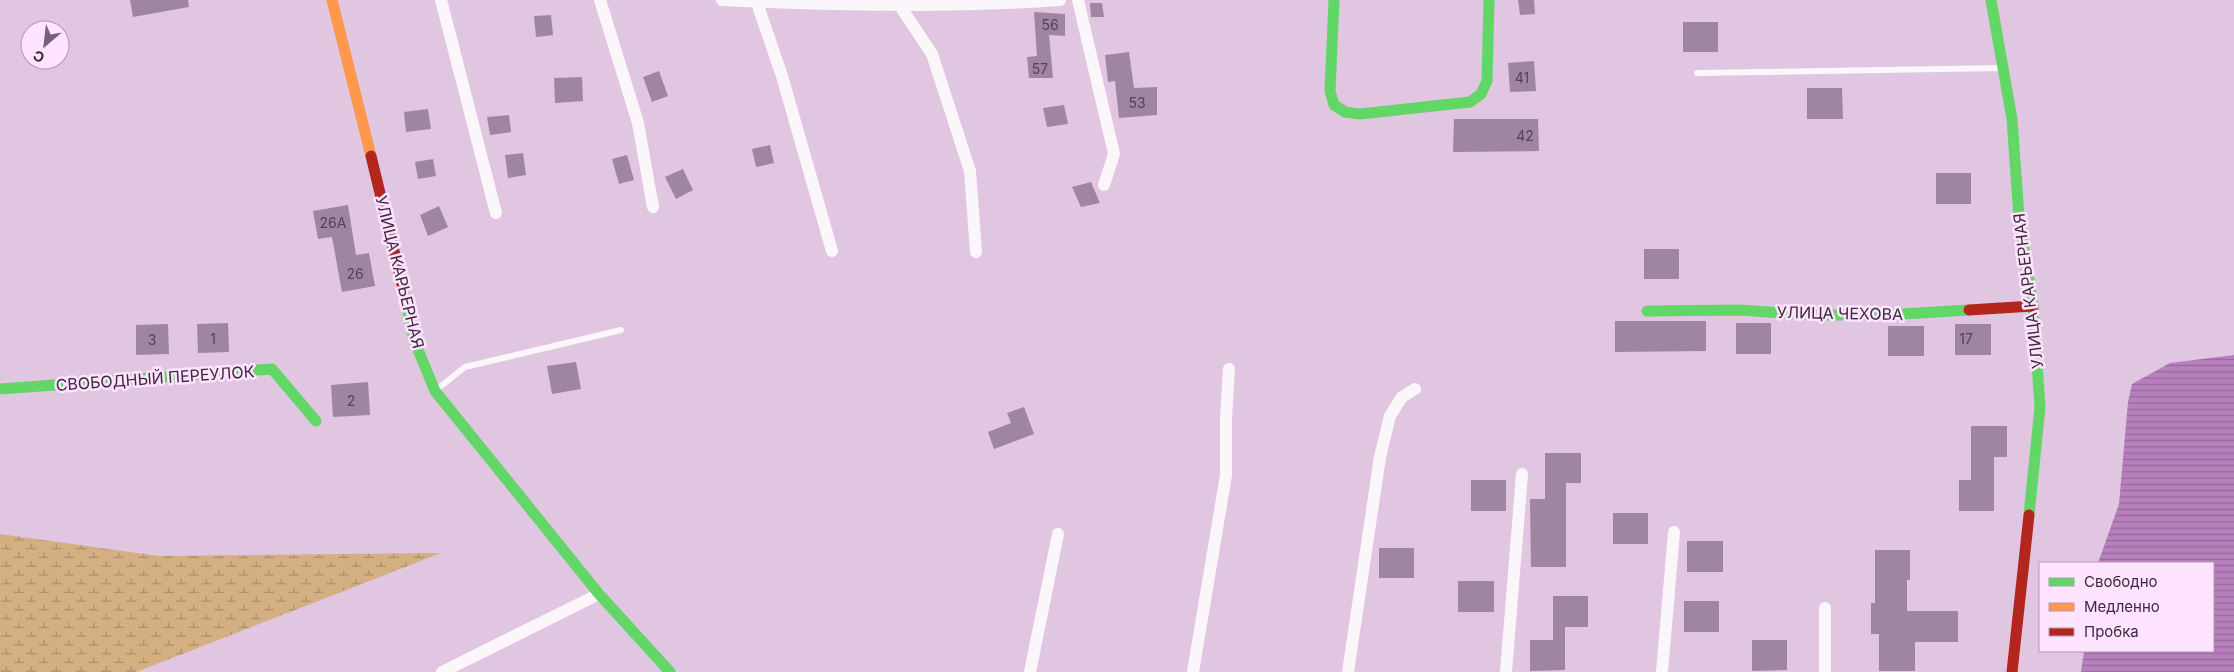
<svg xmlns="http://www.w3.org/2000/svg" width="2234" height="672" viewBox="0 0 2234 672" font-family="Inter,sans-serif">
<defs>
<pattern id="wetland-marsh" width="20" height="14" patternUnits="userSpaceOnUse" patternTransform="scale(1.25)"><rect width="20" height="14" fill="#d3af82"/><path d="M1 5h8M5 5V1M11 12h8M15 12V8" fill="none" stroke="#ac8f6c"/></pattern>
<pattern id="water-rules" width="6" height="5" patternUnits="userSpaceOnUse" patternTransform="scale(1.25)"><rect width="6" height="5" fill="#b77fbb"/><path d="M0 2.5h6" fill="none" stroke="#966899"/></pattern>
</defs>
<rect width="100%" height="100%" fill="#e0c6e1"/>
<path fill="url(#wetland-marsh)" d="M0 534 159 556 441 553 136 672H0Z"/>
<path fill="url(#water-rules)" d="M2234 355V672H2081L2084 651H2213V563H2098L2119 504 2128 402 2132 384 2170 363Z"/>
<path fill="#9f86a0" d="M130 0H188L189 7 133 17Z
M1518 0H1534L1535 14 1520 15Z
M1090 3H1102L1104 17H1091Z
M1034 12 1065 14V36L1049 35 1053 78H1029L1027 57 1037 56Z
M551 15 553 35 536 37 534 16Z
M1683 22H1718V52H1683Z
M1129 52 1134 88 1157 87V115L1119 118 1115 81 1108 82 1105 55Z
M1534 61 1536 91 1510 92 1508 63Z
M659 71 668 96 652 102 643 77Z
M582 77 583 101 555 103 554 78Z
M1807 88H1842L1843 119H1807Z
M1064 105 1068 124 1047 127 1043 108Z
M428 109 431 129 406 132 404 112Z
M509 115 511 132 490 135 487 117Z
M1454 119H1538L1539 151 1453 152Z
M770 145 774 163 756 167 752 149Z
M523 153 526 175 508 178 505 155Z
M627 155 634 180 619 184 612 159Z
M433 159 436 176 418 179 415 162Z
M683 169 693 190 676 199 665 177Z
M1936 173H1971V204H1936Z
M1091 182 1100 203 1081 207 1072 187Z
M348 205 356 255 369 253 375 286 342 292 332 237 318 239 313 211Z
M439 206 448 227 428 236 420 215Z
M1644 249H1679V279H1644Z
M1615 321H1706V351L1615 352Z
M228 323 229 352 198 353 197 324Z
M1736 323H1771V354H1736Z
M168 324 169 354 136 355V325Z
M1955 324H1991V355H1955Z
M1888 326H1924V356H1888Z
M576 362 581 389 552 394 547 366Z
M368 382 370 415 333 417 331 385Z
M1024 407 1034 434 994 449 988 432 1011 423 1007 413Z
M1971 426H2007V457H1994V511H1959V480H1971Z
M1545 453H1581V483H1566V567H1531L1530 499H1545Z
M1471 480H1506V511H1471Z
M1613 513H1648V544H1613Z
M1687 541H1723V572H1687Z
M1379 548H1414V578H1379Z
M1875 550H1910V580H1907V611H1958V642H1915V671H1879V634H1871V603H1875Z
M1458 581H1494V612H1458Z
M1553 596H1588V627H1565V670L1530 671V640H1553Z
M1684 601H1719V632H1684Z
M1752 640H1787V670L1752 671Z"/>
<g fill="none" stroke-linecap="round" stroke-linejoin="round">
<path stroke="#faf6fa" stroke-width="6" d="M1697 73 2002 68
M436 390 465 367 621 330"/>
<path stroke="#faf6fa" stroke-width="12" d="M441 0 496 213
M600 0 638 123 653 207
M722 0C835 5 947 8 1060 0
M1078 0 1114 154 1104 185
M757 3 782 76 832 251
M900 6 932 54 970 171 976 252
M442 672 599 594
M1030 672 1058 534
M1193 672 1226 475V418L1229 369
M1348 672 1380 457 1390 416 1402 397 1415 389
M1506 672 1522 474
M1662 672 1674 532
M1825 672V608"/>
<path stroke="#63d668" stroke-width="11" d="M1334 0 1330 91 1334 105 1345 112 1360 114 1470 102 1481 94 1487 81 1489 0
M1991 0 2012 119 2019 217 2033 306 2040 407 2029 515
M402 284 414 340 435 391 599 594 670 672
M1647 311 1739 310 1811 315H1886L1969 310
M0 389 272 369 316 421"/>
<path stroke="#ff974d" stroke-width="11" d="M332 0 371 156"/>
<path stroke="#b3261e" stroke-width="11" d="M371 156 402 284
M1969 310 2033 306
M2012 672 2029 515"/>
</g>
<g text-anchor="middle" dominant-baseline="central" stroke-width="5" stroke-linejoin="round" paint-order="stroke">
<g font-size="14" fill="#564156">
<text x="1050" y="24">56</text>
<text x="1040" y="68">57</text>
<text x="1522" y="77">41</text>
<text x="1137" y="102">53</text>
<text x="1525" y="135">42</text>
<text x="333" y="222">26А</text>
<text x="355" y="273">26</text>
<text x="213" y="338">1</text>
<text x="1966" y="338">17</text>
<text x="152" y="339">3</text>
<text x="351" y="400">2</text>
</g>
<g font-size="16" fill="#3d2a3e" stroke="#fee4ff">
<text transform="translate(400 272) rotate(76)">УЛИЦА КАРЬЕРНАЯ</text>
<text transform="translate(2028 291) rotate(-97)">УЛИЦА КАРЬЕРНАЯ</text>
<text transform="translate(1840 313) rotate(1)">УЛИЦА ЧЕХОВА</text>
<text transform="translate(155 378) rotate(-4)">СВОБОДНЫЙ ПЕРЕУЛОК</text>
</g>
</g>
<rect x="2039" y="562" width="175" height="90" fill="#fee4ff" stroke="#b19ab2"/>
<rect x="2049" y="578" width="25" height="8" fill="#63d668" stroke="#b19ab2"/>
<text x="2084" y="587" font-size="15" fill="#3d2a3e">Свободно</text>
<rect x="2049" y="603" width="25" height="8" fill="#ff974d" stroke="#b19ab2"/>
<text x="2084" y="612" font-size="15" fill="#3d2a3e">Медленно</text>
<rect x="2049" y="628" width="25" height="8" fill="#b3261e" stroke="#b19ab2"/>
<text x="2084" y="637" font-size="15" fill="#3d2a3e">Пробка</text>
<g transform="translate(45 45) rotate(208)"><circle r="24" fill="#fee4ff" stroke="#b19ab2"/>
<path d="M0-4L9 19L0 12L-9 19Z" fill="#766177"/>
<text y="-8" font-size="14" font-weight="bold" text-anchor="middle" fill="#3d2a3e">С</text>
</g>
</svg>
